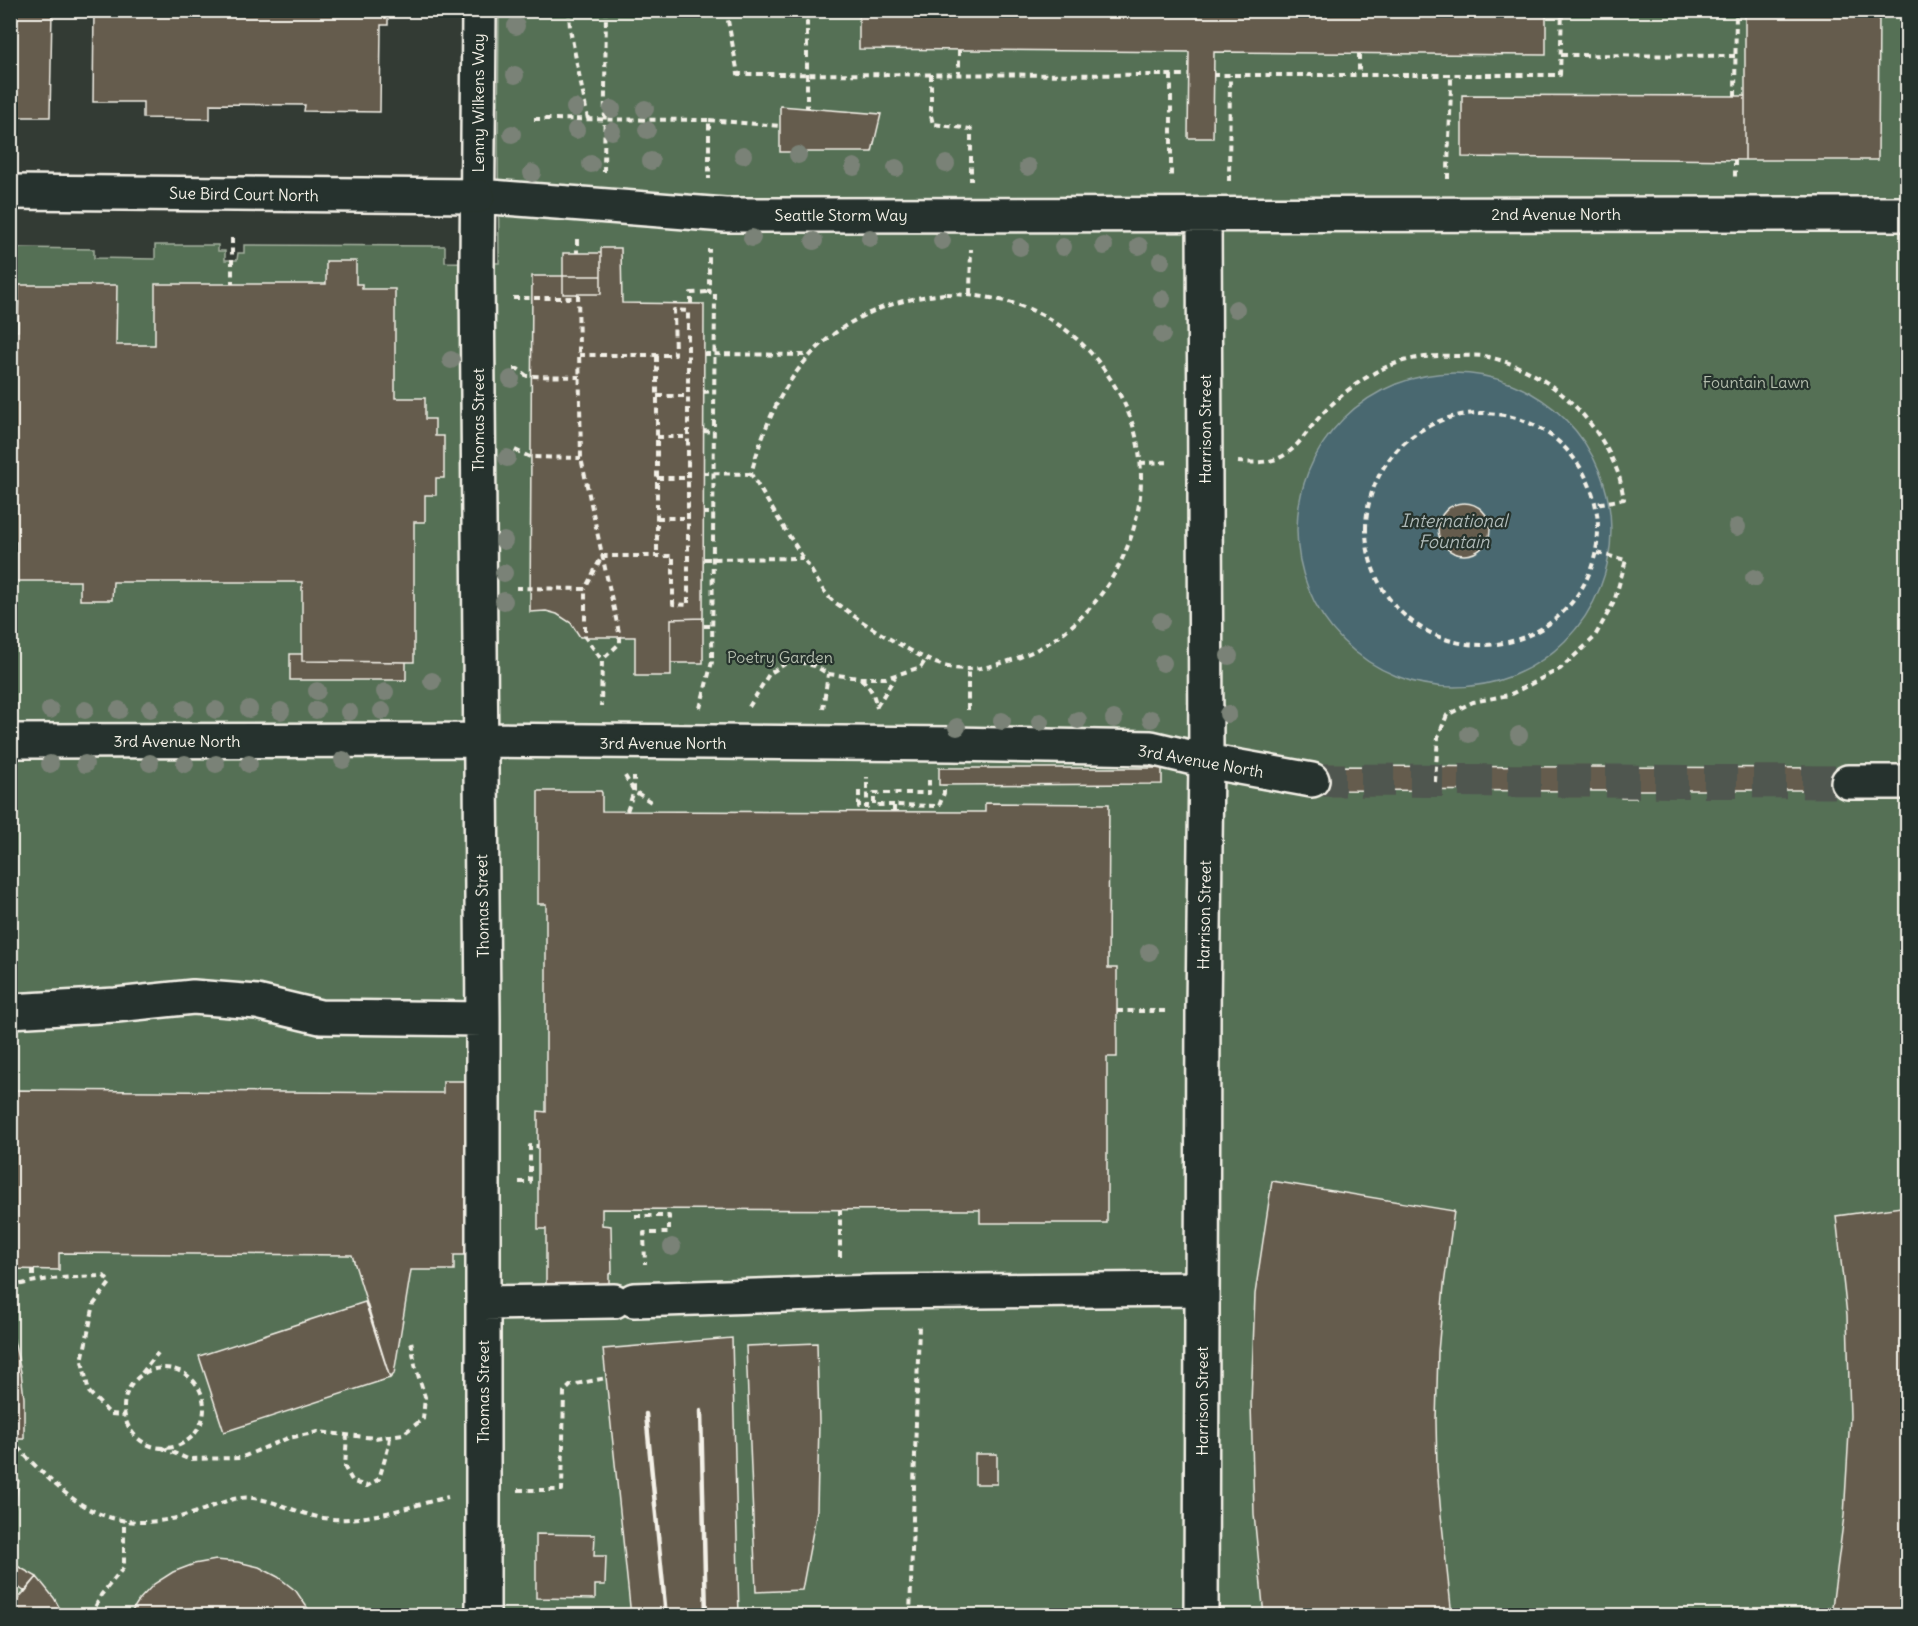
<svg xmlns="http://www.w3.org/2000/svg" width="1918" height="1626" viewBox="0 0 1918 1626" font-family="Delius,sans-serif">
<rect width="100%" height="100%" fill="#333b34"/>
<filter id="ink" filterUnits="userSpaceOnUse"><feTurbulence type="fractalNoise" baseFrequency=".0167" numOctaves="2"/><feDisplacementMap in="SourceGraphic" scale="12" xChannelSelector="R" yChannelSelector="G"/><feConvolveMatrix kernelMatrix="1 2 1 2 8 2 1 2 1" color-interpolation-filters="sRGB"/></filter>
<g filter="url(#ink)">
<path fill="#546f55" stroke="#a4b09e" stroke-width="1.5" d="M499 11H1907V1615L11 1616 10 255 18 248 94 249V258L155 259V245H218V251H225V260H237L238 253H244V245L445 246V262L499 263 498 144Z"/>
<path fill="#48686f" stroke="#8d9f9f" stroke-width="1.5" d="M1297 530a157 157 0 1 1 314 0a157 157 0 1 1-314 0Z"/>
<path fill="#655c4e" stroke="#f4f1e8" stroke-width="1.5" d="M10 10H52L50 117H10Z
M10 10H52L50 117H10Z
M94 10H388V25H381L380 112 304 111 305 105 210 104V119L143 118V102H93Z
M859 10H1546V55L1214 52 1213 138H1188L1189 52 859 49Z
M1745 10H1879L1878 160H1745Z
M1462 95 1745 96V160L1462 157Z
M780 106 881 114 872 152H780Z
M601 248H621L622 303 704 304 703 618 671 619V676H635V637H580L571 623 557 614 546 611 530 612 532 276H601Z
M563 253H601V294H563Z
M326 261H356V284H362V289H395V398H425V419H435V436H444V478H436V495H425V522H414V662L302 661V582H113L112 600H80V581H16V542H10V331H18L19 285H117L116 345H155V284H326Z
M1438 529a26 26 0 1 1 52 0a26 26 0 1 1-52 0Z
M703 618V663H671V619Z
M290 654H302V661L406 662V680H290Z
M1312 766 1848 768V790H1636V798H1621V791L1312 790Z
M939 768H1162V784L939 785Z
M538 791H601L602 793V811L985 812V803L1109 804 1108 968H1117V1057H1107V1223H980V1210L602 1209V1225L611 1226 612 1273 609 1274V1290H546V1229H538V1111L546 1112V904H538Z
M443 1081H466L465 1255H454V1270H411L394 1374 390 1378 352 1255 59 1253V1270L11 1269 12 1090 443 1093Z
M1272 1181 1454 1211 1444 1285 1438 1352 1436 1421 1437 1468 1441 1515 1452 1616H1264L1254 1514 1251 1404 1255 1294Z
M1908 1206V1616L1831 1615 1844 1516 1850 1416 1847 1315 1836 1216Z
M365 1302 390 1378 224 1432 199 1356Z
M10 1323 21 1372 24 1398V1439H11Z
M732 1338 739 1616H631L603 1349Z
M817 1343 819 1423 817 1510 802 1590 756 1592 746 1346Z
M975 1454H997V1484H975Z
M10 1479 19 1480 10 1536Z
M536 1534 595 1535 594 1556H606L605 1585H595V1599L536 1598Z
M216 1560 238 1562 259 1567 278 1577 296 1591 313 1616H129L139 1600 154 1584 173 1572 194 1564Z
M10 1562 37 1577 25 1592 10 1581Z
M37 1577 54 1598 64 1616H10V1608Z"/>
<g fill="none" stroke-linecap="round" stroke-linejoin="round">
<path stroke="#50564f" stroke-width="33" stroke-dasharray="33 16" stroke-linecap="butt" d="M1312 780 1848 782"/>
<defs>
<path id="street" d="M479 10 477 270 483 1019V1616
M478 196 725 215 1908 214
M10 741 480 740 952 744 1151 748 1206 761 1312 780
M1848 782H1908
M10 1011 116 1005 193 997 257 1002 320 1017 483 1019
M634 1300 875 1292 1202 1289
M483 1303 614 1301
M1201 1616 1203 1011 1206 761 1204 215"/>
<path id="secondary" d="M10 192 478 196"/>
</defs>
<use href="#street" stroke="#f4f1e8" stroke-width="38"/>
<use href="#secondary" stroke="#f4f1e8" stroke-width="38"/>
<path stroke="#f4f1e8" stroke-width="4" stroke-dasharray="6 4.5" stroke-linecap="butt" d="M569 10 570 29 588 119
M726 10 738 74 1189 75
M807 10V108
M959 50V74
M1359 54V75
M1561 55 1736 56
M931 74V116L933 124 971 129V181
M1171 75V180
M1213 75H1560L1562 10
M1735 96 1736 10
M534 119 709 120V179
M709 120 780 126
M1735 160V180
M604 172 606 10
M1448 179C1448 144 1451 110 1451 75
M1229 181 1230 75
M232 238V284
M577 239V253
M578 294 581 458 620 637V643L602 660
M946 294C1010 295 1060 313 1100 364 1118 388 1133 416 1138 446 1154 528 1104 621 1027 654 1004 664 974 673 948 667 931 663 915 653 899 644 881 634 863 623 846 610 840 606 833 602 828 596 820 586 813 573 806 562 787 533 769 504 751 474 778 370 834 304 946 294Z
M970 294 971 249
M513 298H578
M691 304V293L709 292
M704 354 809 355
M579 355H675L674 310 688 311V605L673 604V556H602L585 589
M657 356V556
M514 369H518L527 376 580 377
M703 392 715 391
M657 396H688
M1366 529a116 116 0 1 1 232 0a116 116 0 1 1-232 0Z
M703 431 715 432
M657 437H688
M515 450 530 457 581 458
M1238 462C1250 463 1268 463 1279 458 1296 450 1305 434 1317 420 1334 400 1357 381 1380 370 1404 358 1429 355 1455 356 1464 356 1474 355 1483 356 1544 367 1596 415 1618 473 1621 481 1622 491 1624 499L1596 504
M1140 463 1171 462
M703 473 751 474
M657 478H688
M703 513H714
M657 518H688
M704 559 803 558
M516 588 585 589V637L602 660 601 706
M704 626H713
M861 679C871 687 874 695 877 708
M877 706 895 677
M749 707 769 674 791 660 815 666 828 674 860 678H886L921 667 926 659
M700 708 712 662 715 293 709 292V249
M823 709 828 674
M968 710V669
M625 776 634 791 651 802
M1435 782 1438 737 1447 715 1473 702 1509 695 1560 669 1594 638 1614 602 1626 560 1597 553
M859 791V807H867V777
M894 805H874V793H929V780
M627 811 634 791V777
M894 812V805L939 806 944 793V785
M1117 1011H1169
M519 1182H530V1146H538
M635 1216H669V1233H644L645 1264
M840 1257V1210
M33 1270V1280
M10 1287C41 1278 72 1277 104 1276L110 1283 94 1304 82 1361 89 1392 110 1414 124 1415
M124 1408a40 40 0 1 1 80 0a40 40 0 1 1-80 0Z
M142 1373 158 1353
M347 1434 345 1468 353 1482 367 1486 379 1479 389 1445 390 1436
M10 1440C68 1499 103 1540 191 1514 212 1508 231 1495 253 1498 277 1501 299 1514 323 1518 362 1524 410 1506 448 1497
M162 1448 188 1459 240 1458 288 1438 318 1432 375 1438 403 1434 423 1419 425 1397 415 1365 411 1340
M518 1490H562L564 1392 571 1385 606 1378
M91 1616 101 1595 124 1567V1520
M910 1616 919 1325"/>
<use href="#street" stroke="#26332d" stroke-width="33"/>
<use href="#secondary" stroke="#26332d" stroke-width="33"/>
<path stroke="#f4f1e8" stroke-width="4.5" d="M701 1411 706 1616
M646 1414 666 1616"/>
</g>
<g fill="#7a8277">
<circle cx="516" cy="26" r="9"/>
<circle cx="515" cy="75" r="9"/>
<circle cx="575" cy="108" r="9"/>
<circle cx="612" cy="109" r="9"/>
<circle cx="645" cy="109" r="9"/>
<circle cx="576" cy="130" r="9"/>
<circle cx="647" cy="130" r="9"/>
<circle cx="612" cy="131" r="9"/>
<circle cx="512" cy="134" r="9"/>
<circle cx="743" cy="155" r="9"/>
<circle cx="798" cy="155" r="9"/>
<circle cx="651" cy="161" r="9"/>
<circle cx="591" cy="164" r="9"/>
<circle cx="946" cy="164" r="9"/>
<circle cx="854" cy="167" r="9"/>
<circle cx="1028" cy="167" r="9"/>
<circle cx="896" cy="168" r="9"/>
<circle cx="532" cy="173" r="9"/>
<circle cx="752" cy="238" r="9"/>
<circle cx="870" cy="238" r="9"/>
<circle cx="814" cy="241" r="9"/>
<circle cx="942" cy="241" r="9"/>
<circle cx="1104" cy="246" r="9"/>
<circle cx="1139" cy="246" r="9"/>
<circle cx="1020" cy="247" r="9"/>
<circle cx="1063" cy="247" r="9"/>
<circle cx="1161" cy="261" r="9"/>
<circle cx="1162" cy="299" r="9"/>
<circle cx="1236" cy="309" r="9"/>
<circle cx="1162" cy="335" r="9"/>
<circle cx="451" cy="360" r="9"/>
<circle cx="511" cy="379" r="9"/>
<circle cx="507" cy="458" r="9"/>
<circle cx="1737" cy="527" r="9"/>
<circle cx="504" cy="541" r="9"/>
<circle cx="504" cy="573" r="9"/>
<circle cx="1754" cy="578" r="9"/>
<circle cx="504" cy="601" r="9"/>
<circle cx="1161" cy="621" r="9"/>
<circle cx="1229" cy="656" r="9"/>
<circle cx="1163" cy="663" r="9"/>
<circle cx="432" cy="681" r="9"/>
<circle cx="317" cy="691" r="9"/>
<circle cx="385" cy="692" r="9"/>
<circle cx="150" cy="709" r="9"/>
<circle cx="185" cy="709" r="9"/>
<circle cx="249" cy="709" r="9"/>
<circle cx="50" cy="710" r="9"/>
<circle cx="85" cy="710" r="9"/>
<circle cx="119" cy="710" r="9"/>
<circle cx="216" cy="710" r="9"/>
<circle cx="316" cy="710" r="9"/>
<circle cx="281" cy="711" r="9"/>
<circle cx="382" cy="711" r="9"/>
<circle cx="349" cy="712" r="9"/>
<circle cx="1228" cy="714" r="9"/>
<circle cx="1114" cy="719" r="9"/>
<circle cx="1151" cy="719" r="9"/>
<circle cx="1078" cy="720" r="9"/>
<circle cx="1002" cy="721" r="9"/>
<circle cx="1040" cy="722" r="9"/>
<circle cx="957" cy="727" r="9"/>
<circle cx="1469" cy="734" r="9"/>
<circle cx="1519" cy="735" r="9"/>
<circle cx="343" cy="760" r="9"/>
<circle cx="150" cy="763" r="9"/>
<circle cx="50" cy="764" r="9"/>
<circle cx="85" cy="764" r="9"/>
<circle cx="185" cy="764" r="9"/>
<circle cx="216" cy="764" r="9"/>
<circle cx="249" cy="764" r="9"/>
<circle cx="1149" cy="952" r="9"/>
<circle cx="672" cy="1247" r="9"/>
</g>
</g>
<g text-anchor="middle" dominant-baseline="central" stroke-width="4.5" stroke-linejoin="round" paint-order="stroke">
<g font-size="16" fill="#f4f1e8" stroke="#26332d">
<text transform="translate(478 103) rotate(-90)">Lenny Wilkens Way</text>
<text transform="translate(244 194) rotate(1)">Sue Bird Court North</text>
<text x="1556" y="214">2nd Avenue North</text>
<text x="841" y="215">Seattle Storm Way</text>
<text transform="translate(478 420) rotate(-90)">Thomas Street</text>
<text transform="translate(1205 429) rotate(-90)">Harrison Street</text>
<text x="177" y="741">3rd Avenue North</text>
<text x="663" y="743">3rd Avenue North</text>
<text transform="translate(1201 761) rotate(10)">3rd Avenue North</text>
<text transform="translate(482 906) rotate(-91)">Thomas Street</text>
<text transform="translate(1204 915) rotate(-89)">Harrison Street</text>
<text transform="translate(483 1392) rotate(-90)">Thomas Street</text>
<text transform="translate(1202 1401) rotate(-90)">Harrison Street</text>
</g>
<g font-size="16" fill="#b4bdad" stroke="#26332d">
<text x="1756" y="382">Fountain Lawn</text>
<text x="780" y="657">Poetry Garden</text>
</g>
<g font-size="18" font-style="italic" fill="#afbab8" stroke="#26332d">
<text x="1454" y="520">International<tspan x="1454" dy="21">Fountain</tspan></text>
</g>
</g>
<rect width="1918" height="1626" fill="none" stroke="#26332d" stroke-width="36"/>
<rect x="18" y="18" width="1882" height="1590" fill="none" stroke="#f4f1e8" stroke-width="2" filter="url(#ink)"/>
</svg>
